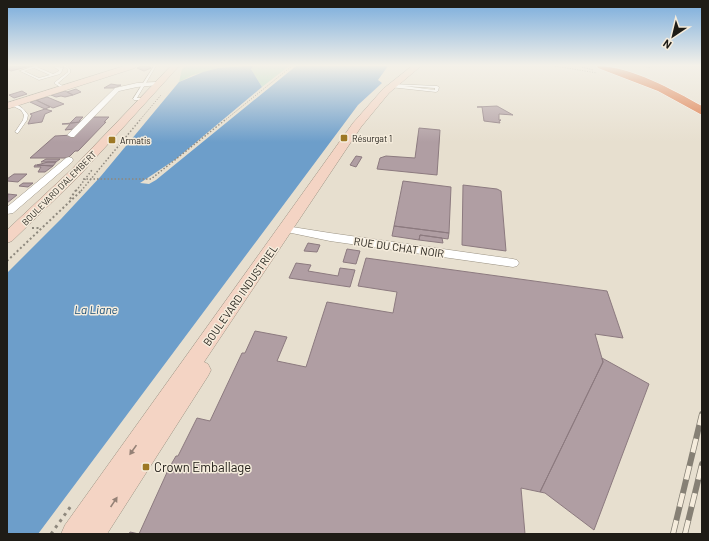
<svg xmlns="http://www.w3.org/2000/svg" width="709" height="541" viewBox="0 0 709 541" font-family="Barlow,sans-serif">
<rect width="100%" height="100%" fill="#e7dfcf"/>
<path fill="#aad6c0" d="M186 66H243L218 68 193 75 179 82 182 69Z
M254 66H289L262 87 251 69Z"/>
<path fill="#6d9eca" d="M243 66H254L251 69 262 87 176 159 140 183 149 184 156 180 296 66H388L378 80 382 83 358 105 38 534H7V273L61 219 101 176 179 82 203 72 218 68Z"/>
<path fill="#b09ea3" stroke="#8c7a7f" d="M7 66H30L11 71 7 69Z
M142 66H148L151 68 144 71 137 68Z
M111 84 117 85H121L115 88H104Z
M76 89 81 92 73 95 67 92Z
M22 91 27 94 14 98 9 95Z
M65 91 73 95 65 97 61 96 56 97 51 95Z
M47 97 52 99 64 104 53 108 36 100Z
M36 100 50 107 45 109 30 102Z
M497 106 513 115 499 114V120H501L499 121 500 123 484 121 482 107H477Z
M45 109 52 111 45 114 42 122 28 124 32 115 30 114Z
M76 117H83L79 121H83L81 122 70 123Z
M91 117H109L104 122H106L78 151H75L68 158H30L55 136 73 135Z
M81 122 74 129 65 130 70 124H62Z
M419 128 440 130 437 175 377 169 380 158 386 156 415 158Z
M356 156 362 157 356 167 350 165Z
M46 159H60L56 162H41Z
M48 162H56L53 166 37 165Z
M35 165H37L53 166 45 172H38L41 167H34Z
M14 174H27L18 182 7 181V179Z
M403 181 451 187 449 233 394 226Z
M23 183H33L28 187 19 186Z
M463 185 497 189 501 191 506 251 462 245Z
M8 194 17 195 7 203Z
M394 226 449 233 448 239 420 235 419 240 392 236Z
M420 235 442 238 443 243 419 240Z
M308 243 320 245 317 252 304 251Z
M347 249 360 251 356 264 343 262Z
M366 258 607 291 623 338 595 334 603 362 540 492 521 488 525 534H129L130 532 139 534 169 468 176 456H178L197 418 210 421 242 353H245L255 331 287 337 277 361 306 367 327 302 393 313 397 292 358 286Z
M296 263 311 265 308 271 338 276 340 268 355 270 350 287 289 278Z
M602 358 649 384 594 530 545 493 540 492 603 362Z"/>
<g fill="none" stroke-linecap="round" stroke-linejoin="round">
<defs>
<path id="lane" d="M34 66H38L37 67 53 74 59 71V70L52 66 64 68 62 69V71L60 74 39 80 20 71ZM34 68 50 75 39 78 24 71Z
M63 66H66L70 69V73L58 83 64 87 65 88 63 89 54 83 68 72V69Z
M154 66H156L137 98H143L145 99 143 100H134L133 99Z
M392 84 437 86 439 87 438 91 436 92 390 87V85ZM404 86 435 88V90Z
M11 103C19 104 24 109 28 115L27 120 18 133H17L15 132 23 120 24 115 21 110 11 105Z"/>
<path id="street" d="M157 82 159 83V85L137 87 119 91 74 137H71L67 135 115 88 137 83Z
M69 157 72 158 73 160 72 162 13 213 7 214V207L66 158Z
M286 226 330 233 513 259 517 260 519 263 517 266 513 267 330 241 282 231 281 229 282 227Z"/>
<path id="secondary" d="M124 66H136L135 68 7 109V103Z
M171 66H179L79 176 12 241 7 243V230L71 170Z
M412 66H421L389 93 361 127 204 362 208 364 211 370 208 376 107 534H61L65 525 353 123 383 89Z"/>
<path id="highway" d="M597 66C630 66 673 90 702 106V115L658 91 598 68Z"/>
</defs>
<use href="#lane" stroke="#9c9485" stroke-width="1"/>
<use href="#street" stroke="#9c9485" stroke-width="1"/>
<use href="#secondary" stroke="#9c9485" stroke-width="1"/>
<use href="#highway" stroke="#fff" stroke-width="1"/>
<path stroke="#8e887d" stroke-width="1" stroke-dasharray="1 1.5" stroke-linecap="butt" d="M555 66 597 73
M644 66 651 68
M582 67 593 70
M139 121 161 95
M224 121 292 66"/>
<path stroke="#8e887d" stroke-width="1.5" stroke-dasharray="1.5 2" stroke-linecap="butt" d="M83 179H151L225 120
M76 191 92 170
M81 191 140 120"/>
<path stroke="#8e887d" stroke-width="2" stroke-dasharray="2 2.5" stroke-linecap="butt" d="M70 199 76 190
M32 228H41
M7 261 82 190"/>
<path stroke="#8e887d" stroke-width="3" stroke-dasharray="3 4.5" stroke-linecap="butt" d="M51 534 71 506"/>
<use href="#lane" fill="#fff" fill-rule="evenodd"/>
<use href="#street" fill="#fff" fill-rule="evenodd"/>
<use href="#secondary" fill="#f4d4c4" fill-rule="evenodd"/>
<use href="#highway" fill="#dc713c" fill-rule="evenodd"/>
<defs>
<path id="rail" d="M673 534 702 414
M685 534 702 464"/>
</defs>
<use href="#rail" stroke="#868075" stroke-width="6"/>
<use href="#rail" stroke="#f5ecdc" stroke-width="4.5" stroke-dasharray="14" stroke-linecap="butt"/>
</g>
<defs><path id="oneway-solid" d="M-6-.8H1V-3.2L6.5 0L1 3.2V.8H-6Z"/></defs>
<g fill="#948176">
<use href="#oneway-solid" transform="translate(133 450) rotate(125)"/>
<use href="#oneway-solid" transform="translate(114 502) rotate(-56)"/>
</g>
<linearGradient id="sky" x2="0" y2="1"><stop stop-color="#77abdc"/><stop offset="0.46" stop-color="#f4f1e9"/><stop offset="1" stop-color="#f4f1e9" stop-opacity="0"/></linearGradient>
<rect width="709" height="142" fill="url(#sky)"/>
<g fill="#9d7824" stroke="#f5ecdc" stroke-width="1.5">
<rect x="340" y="134" width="8" height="8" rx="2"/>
<rect x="108" y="136" width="8" height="8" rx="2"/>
<rect x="142" y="463" width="8" height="8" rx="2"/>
</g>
<g text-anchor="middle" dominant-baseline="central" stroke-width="3" stroke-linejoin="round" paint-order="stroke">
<g font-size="9" fill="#1f1c16" stroke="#f5ecdc" text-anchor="start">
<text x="352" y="138">Résurgat 1</text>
<text x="120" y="140">Armatis</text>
</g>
<g font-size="9" fill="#1f1c16" stroke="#f5ecdc">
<text transform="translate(59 188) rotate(-45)">BOULEVARD D'ALEMBERT</text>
</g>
<g font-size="11" fill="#1f1c16" stroke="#f5ecdc">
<text transform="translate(399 247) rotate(8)">RUE DU CHAT NOIR</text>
<text transform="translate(240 295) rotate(-55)">BOULEVARD INDUSTRIEL</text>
</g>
<g font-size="12" font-style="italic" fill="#164d78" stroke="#f5ecdc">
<text x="96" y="309">La Liane</text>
</g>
<g font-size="13" fill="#1f1c16" stroke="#f5ecdc" text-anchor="start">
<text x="154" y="467">Crown Emballage</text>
</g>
</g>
<rect width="709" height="541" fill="none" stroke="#1f1c16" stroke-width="16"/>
<g transform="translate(673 36) rotate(215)" stroke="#f5ecdc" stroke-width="3" paint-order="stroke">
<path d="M0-3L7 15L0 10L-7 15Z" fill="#1f1c16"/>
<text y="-6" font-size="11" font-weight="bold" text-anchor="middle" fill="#1f1c16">N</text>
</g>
</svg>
